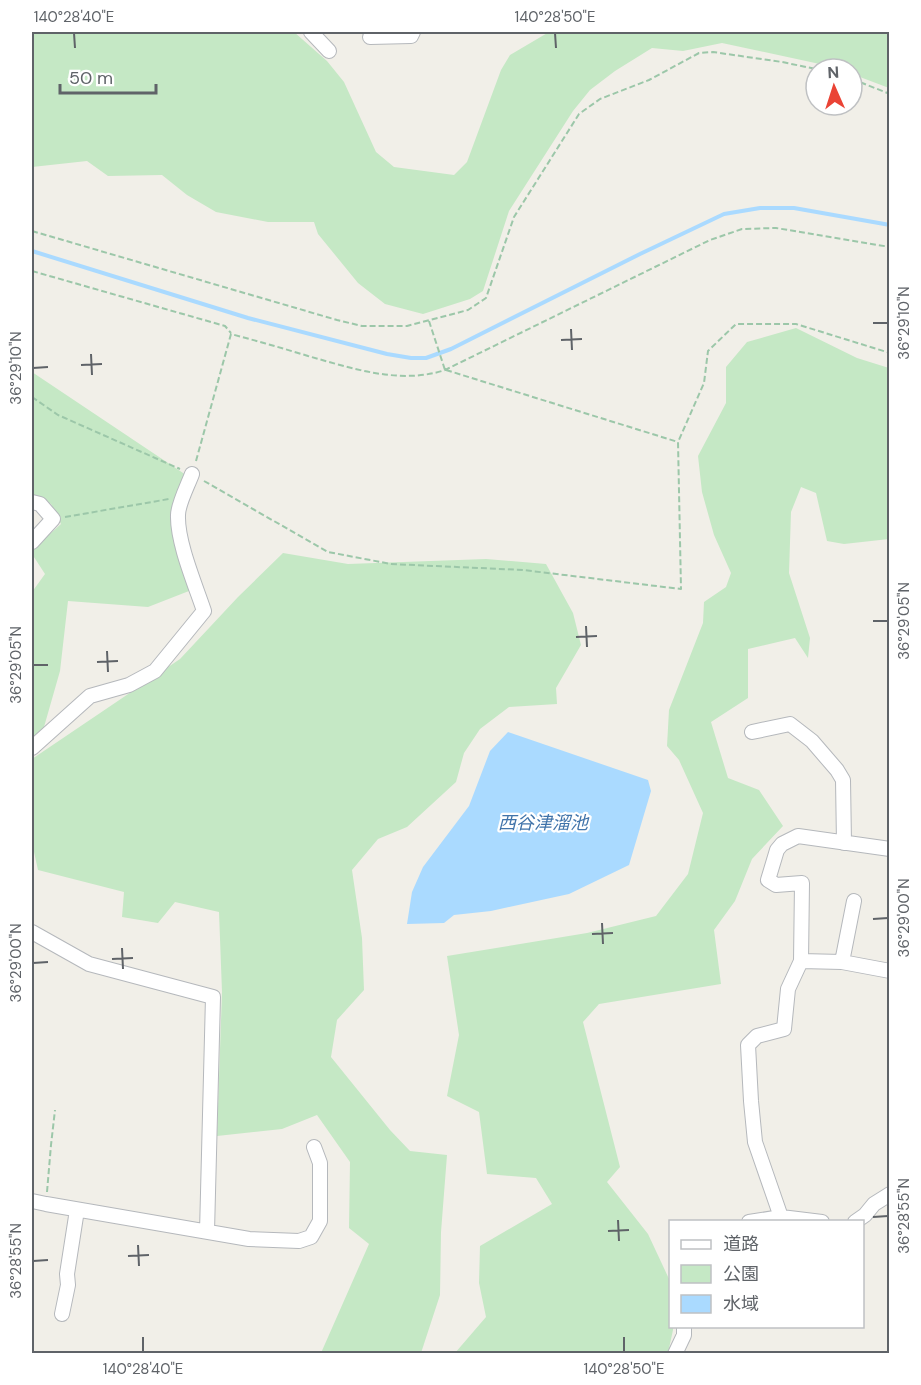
<svg xmlns="http://www.w3.org/2000/svg" width="921" height="1385" viewBox="0 0 921 1385" font-family="'DM Sans','Noto Sans JP',sans-serif">
<rect width="100%" height="100%" fill="#f1efe8"/>
<path fill="#c5e8c5" d="M32 32H294L327 61 344 82 376 152 394 167 454 175 467 162 501 70 510 55 549 32H889V88L852 74V69H838L829 66 722 43 683 51 652 48 615 71 590 90 573 111 509 211 483 291 470 299 423 314 385 304 358 283 318 234 314 222H268L216 212 187 195 162 175 108 176 87 161 32 167Z
M796 328 857 358 889 368V539L844 544 827 541 816 493 801 487 791 512 789 573 810 638 808 658 795 638 748 649V698L711 722 728 778 759 790 783 826 752 859 735 901 714 930 721 984 599 1004 583 1022 620 1167 607 1182 648 1234 670 1281V1326L673 1327V1330L668 1353H455L486 1317 479 1283 480 1246 552 1204 536 1178 487 1174 479 1112 447 1096 459 1035 447 956 587 933 656 916 688 874 703 813 679 760 667 746 669 710 703 623 704 602 726 587 731 573 714 535 702 492 698 456 726 403V367L747 342Z
M32 372 186 475 174 515 189 591 148 607 68 601 60 671 42 734 32 743V592L45 574 32 554V550L61 524 51 504 32 495Z
M283 553 348 564 486 559 546 564 573 613 581 645 556 688 557 704 509 707 480 729 464 753 456 782 407 827 378 839 352 870 362 938 364 990 337 1020 331 1057 390 1130 410 1151 447 1155 441 1232 440 1295 421 1353H321L369 1244 349 1228 350 1162 317 1115 282 1129 217 1136 222 992 219 912 175 902 158 923 122 917 124 892 38 870 34 852 32 851V759L180 659 238 597Z"/>
<path fill="#aadaff" d="M508 732 648 780 651 791 629 865 569 894 491 911 454 915 444 923 407 924 412 892 423 867 469 806 490 751Z"/>
<g fill="none" stroke-linecap="round" stroke-linejoin="round">
<path stroke="#aadaff" stroke-width="4" d="M32 251 248 318 387 354 411 358H426L451 349 640 254 724 214 760 208H794L890 225"/>
<defs>
<path id="street" d="M311 32 329 51
M370 37 411 36 413 32
M32 502 40 504 53 519 32 542
M752 732 790 724 812 741 837 770 843 780 844 843
M32 748 90 696 129 685 155 671 204 611C195 584 177 542 178 515 178 504 188 485 192 474
M32 932 89 964 213 997 207 1232
M801 961 842 962 890 971
M842 962 854 901
M32 1201 46 1204 249 1239 299 1241 311 1237 320 1221V1163L314 1147
M781 1217 755 1142 751 1101 748 1045 757 1036 784 1029 788 989 801 961 802 883 776 885 768 880 777 850 782 844 798 836 890 849
M749 1222 781 1217 822 1222
M855 1222 865 1215 874 1204 890 1194
M62 1314 68 1285 67 1274 77 1210
M675 1354 684 1335V1326"/>
</defs>
<use href="#street" stroke="#b5b8bc" stroke-width="16"/>
<path stroke="#9cc7a9" stroke-width="2" stroke-dasharray="6 3" stroke-linecap="butt" d="M852 79 890 94
M32 231 337 320 362 326H407L468 310 486 298 514 217 579 114 600 99 649 80 699 53 713 52 782 62 816 69
M32 271 225 326 231 333
M429 321 445 370
M446 370 678 442
M32 397 58 415 180 469
M196 461 231 334C257 341 282 348 308 356 351 368 400 385 445 370L710 240 742 229 776 228 890 247
M204 481 328 552 391 564 523 570 681 589 678 442 704 383 708 351 736 324H796L890 353
M65 517 169 499
M47 1192 51 1145 55 1110"/>
<use href="#street" stroke="#fff" stroke-width="14"/>
</g>
<path fill="none" stroke="#5f6368" stroke-width="2" d="M74 33 75 48M555 33 556 48M873 323H888M571 329 572 350M561 340 582 339M91 354 92 375M81 365 102 364M33 368 48 367M873 621H888M586 626 587 647M576 637 597 636M107 651 108 672M97 662 118 661M33 665H48M873 919 888 918M602 923 603 944M592 934 613 933M122 948 123 969M112 959 133 958M33 963 48 962M873 1217 888 1216M618 1220 619 1241M608 1231 629 1230M138 1245 139 1266M128 1256 149 1255M33 1261 48 1260M143 1337V1352M624 1337V1352"/>
<g text-anchor="middle" dominant-baseline="central" stroke-width="4.5" stroke-linejoin="round" paint-order="stroke">
<g font-size="18" font-style="italic" fill="#4174aa" stroke="#fff">
<text x="543" y="823">西谷津溜池</text>
</g>
</g>
<rect width="921" height="1385" fill="none" stroke="#ffffff" stroke-width="66"/>
<rect x="669" y="1220" width="195" height="108" fill="#ffffff" stroke="#bfc1c3" stroke-width="1.5"/>
<rect x="681" y="1240" width="30" height="9" fill="#ffffff" stroke="#bfc1c3" stroke-width="1.5"/>
<text x="723" y="1250" font-size="18" fill="#5f6368">道路</text>
<rect x="681" y="1265" width="30" height="18" fill="#c5e8c5" stroke="#bfc1c3" stroke-width="1.5"/>
<text x="723" y="1280" font-size="18" fill="#5f6368">公園</text>
<rect x="681" y="1295" width="30" height="18" fill="#aadaff" stroke="#bfc1c3" stroke-width="1.5"/>
<text x="723" y="1310" font-size="18" fill="#5f6368">水域</text>
<g transform="translate(834 87) rotate(357)"><circle r="28" fill="#ffffff" stroke="#bfc1c3" stroke-width="1.5"/>
<path d="M0-4.5L10 22L0 15L-10 22Z" fill="#ea4335"/>
<text y="-9" font-size="16" font-weight="bold" text-anchor="middle" fill="#5f6368">N</text>
</g>
<path d="M60 84v9h96v-9" fill="none" stroke="#5f6368" stroke-width="3"/>
<text x="69" y="84" font-size="18" fill="#5f6368" stroke="#ffffff" stroke-width="4.5" paint-order="stroke">50 m</text>
<rect x="33" y="33" width="855" height="1319" fill="none" stroke="#5f6368" stroke-width="2"/>
<g font-size="15" text-anchor="middle" fill="#5f6368">
<text x="74" y="22">140°28'40"E</text>
<text x="555" y="22">140°28'50"E</text>
<text transform="translate(904 323) rotate(-90)" y="5">36°29'10"N</text>
<text transform="translate(16 368) rotate(-90)" y="5">36°29'10"N</text>
<text transform="translate(904 621) rotate(-90)" y="5">36°29'05"N</text>
<text transform="translate(16 665) rotate(-90)" y="5">36°29'05"N</text>
<text transform="translate(904 918) rotate(-90)" y="5">36°29'00"N</text>
<text transform="translate(16 963) rotate(-90)" y="5">36°29'00"N</text>
<text transform="translate(904 1216) rotate(-90)" y="5">36°28'55"N</text>
<text transform="translate(16 1261) rotate(-90)" y="5">36°28'55"N</text>
<text x="143" y="1374">140°28'40"E</text>
<text x="624" y="1374">140°28'50"E</text>
</g>
</svg>
